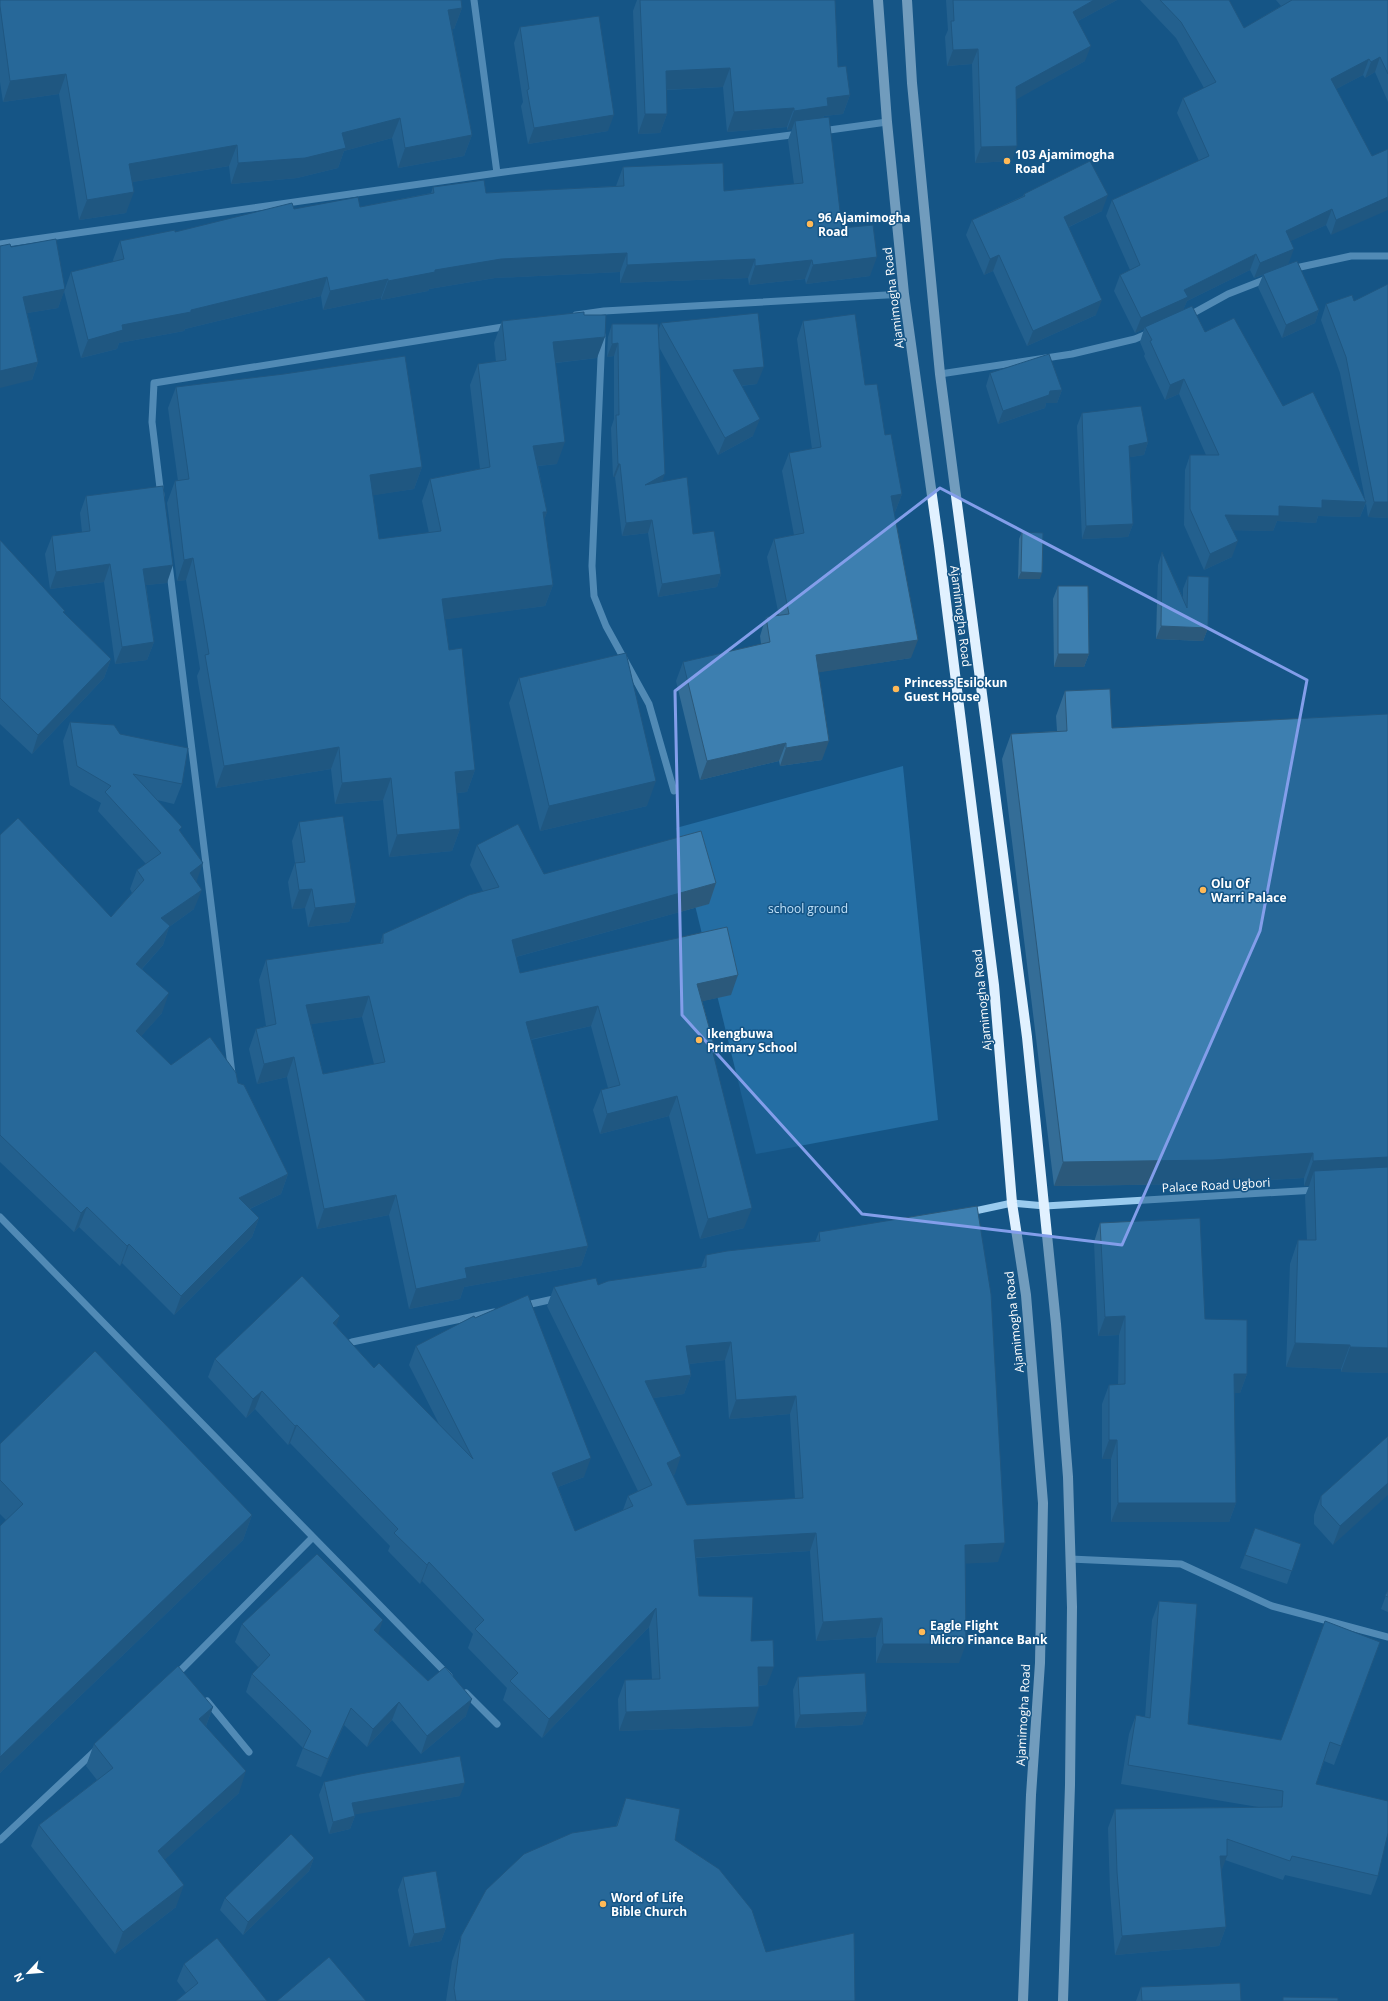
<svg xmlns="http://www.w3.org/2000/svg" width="1388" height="2001" viewBox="0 0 1388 2001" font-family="'Open Sans',sans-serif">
<rect width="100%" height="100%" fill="#155586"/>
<path fill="#246ea4" d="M903 766 938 1120 756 1154 676 828Z"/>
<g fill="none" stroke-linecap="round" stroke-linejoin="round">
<path stroke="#9acbee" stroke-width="7" d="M474 0 497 173
M822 131 887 122
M0 244 497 173 799 134
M1291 269 1351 256H1388
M576 315 604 311 904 294
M1188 316 1228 294 1269 278
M602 335 592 566 594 596 606 626 649 704 674 791
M940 374 1072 354 1135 339 1149 333
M161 496 152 422 154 383 509 326
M169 564 232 1074
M970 1212 1012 1203 1045 1206 1316 1190
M0 1217 449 1676
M522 1306 558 1298
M352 1342 494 1312
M1070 1559 1181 1564 1272 1606 1388 1637
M175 1676 313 1537
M466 1693 497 1724
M207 1701 249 1752
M0 1840 96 1750"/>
<path stroke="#e1f1ff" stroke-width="10" d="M878 0 887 122 904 294 939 546 994 985 1012 1203 1026 1295 1043 1503 1040 1663 1031 1795 1023 2001
M907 0 912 83 940 374 1027 1037 1056 1324 1068 1477 1072 1607 1070 1785 1063 2001"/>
</g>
<path fill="#346d97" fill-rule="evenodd" d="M0 0 462 8 454 29H452L472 135 464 156 398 168 392 138 344 151 338 168 297 178 231 184 229 166 132 182 126 213 79 220 59 94 3 102 0 82Z
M637 0H835L838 67 850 95 843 114 824 116V117L842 228 870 276 806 284 805 279 749 285 748 278 620 283V272L495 278 429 289 428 291 381 300V298L323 310 321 296 185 329 184 331 119 343 117 349 81 358 64 291 58 308 27 313 38 362 32 380 11 247 65 289 71 272 114 262 113 260 120 241 175 232 294 209 360 207 431 193 433 187 486 193 616 186 623 167 724 191 794 184 788 140 792 129 787 130V127L727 132 723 87 667 90V114L660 133 638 134 633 11Z
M946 0H1117L1078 21 1085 61 1016 99 1012 161 975 163 972 64 947 66 945 37 948 30Z
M1140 0H1229L1244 28 1281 6 1276 0H1388V102L1375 72 1365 78 1363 75 1336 89 1372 156 1331 235 1326 225 1290 241 1288 264 1319 310 1315 323 1282 338 1258 287 1263 275 1254 278 1250 270 1187 301 1183 310 1205 332 1283 406 1365 499 1340 373 1321 320 1326 304 1352 295 1388 518 1368 517 1366 503 1360 517 1318 516 1316 523 1277 521 1273 531 1233 530 1232 557 1204 570 1184 525 1185 470 1190 455H1206L1179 394 1165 400 1144 356 1145 354 1140 342 1144 329 1135 333 1114 291 1120 275 1130 270 1106 216 1112 200 1199 161 1177 113 1183 98 1204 88 1176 38Z
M520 27 608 131 528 144 521 106 523 102 514 43Z
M1024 194 1102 211 1069 227 1096 315 1027 346 993 271 984 275 966 235 972 220 1023 196Z
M584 315 597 358 556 363 557 464 538 466 547 512 544 520 553 585 545 606 445 619 449 650 475 770 467 792 457 793 460 829 452 851 389 857 383 800 335 804 331 769 216 788 197 676 200 669 186 580 177 581 167 503 175 481H178L168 408 176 387 422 467 414 489 373 495 379 539 429 533 422 501 430 479 480 469 470 385 478 364 496 362 494 343 502 321Z
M803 321 865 385 885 435 902 494 895 512H894L911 658 818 672 822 760 780 766 779 761 700 780 676 681 683 662 761 644 760 636 766 617 779 616 767 557 774 539 794 535 782 471 789 453 812 449 797 339Z
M661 323 757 384 741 386 753 436 718 455 659 347 662 482 693 534 721 574 717 587 658 597 648 533 622 536 615 477H613L611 428 614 419V356L607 357 608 337 612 324 658 331Z
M990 373 1062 390 1057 403H1046L1045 408 998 424 986 386Z
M1082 413 1148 442 1144 455 1130 457 1133 524 1128 537 1082 539 1077 426Z
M86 496 167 583 146 585 154 642 147 660 115 664 104 582 50 589 45 554 52 536 82 532 80 513Z
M1022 532 1040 579H1018L1019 539Z
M0 540 64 613 111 659 104 678 32 754 0 724Z
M1162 552 1183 598V589L1188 576 1208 628 1203 641 1156 639 1158 565Z
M1058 586 1089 654 1084 667H1054L1053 599Z
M519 678 647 806 540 831 509 703Z
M1065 691 1112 728 1388 714V1373L1341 1372V1369L1286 1367 1290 1264 1298 1240H1307L1305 1196 1309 1186H1304V1178L1204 1184 1054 1186 1002 759 1011 734 1057 731 1056 716Z
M70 722 120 734 182 784 174 804 157 800 180 831 196 882 194 909 169 927 163 945 142 969 162 1013 141 1036 171 1065 238 1083 288 1174 281 1194 250 1209 259 1218 252 1237 174 1315 122 1263 120 1266 79 1227 74 1232 0 1162V835L111 917 132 893 130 889 137 870 146 864 98 811 101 803 70 785 63 741Z
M299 822 356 903 349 922 308 927 305 908 292 909 288 882 295 863 292 841Z
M477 845 544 874 716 883 709 904 516 957 520 973 731 995 702 1001 716 1052 714 1058 744 1228 700 1239 669 1116 600 1134 593 1110 601 1090 608 1088 591 1026 531 1040 588 1246 581 1266 464 1287 460 1299 409 1309 389 1215 317 1229 287 1077 257 1084 249 1049 256 1029 266 1026 259 980 266 960 380 944 383 934 483 891 470 865ZM362 1017 374 1064 323 1074 311 1024Z
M1100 1223 1205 1319 1247 1374 1240 1393H1234L1236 1503 1229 1522H1111V1459H1102V1404L1109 1385H1118L1119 1335 1098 1336 1094 1242Z
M819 1232 998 1562 965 1563 959 1663H876V1637L816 1641 810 1551 696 1558 699 1596 751 1641 767 1685 758 1686 752 1726 619 1731 618 1699 625 1680 652 1679 649 1627 542 1738 503 1700 507 1688 468 1648 473 1634 422 1581 420 1584 388 1551 390 1546 290 1443 288 1445 255 1409 246 1418 208 1377 215 1359 336 1326 374 1368 439 1424 409 1365 416 1346 475 1318 584 1477 558 1487 575 1531 623 1510 628 1496 638 1491 547 1306 554 1287 598 1285 701 1268 706 1255 815 1242ZM725 1360 729 1419 790 1414 795 1499 687 1505 673 1475 675 1474 653 1398 684 1394 691 1375 689 1364Z
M1388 1436 1333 1545 1314 1524V1515L1321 1496Z
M0 1444 252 1515 243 1540 0 1773V1526L6 1520 0 1514Z
M1255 1528 1301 1544 1287 1584 1240 1568Z
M1388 1590V1612L1381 1609Z
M1159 1601 1188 1724 1281 1740 1380 1642 1334 1765 1324 1761 1316 1784 1378 1876 1371 1895 1285 1875 1283 1880 1225 1860 1221 1871 1226 1927 1219 1946 1115 1955 1110 1891 1108 1828 1115 1809 1258 1807 1121 1784 1129 1734 1136 1715 1145 1717 1152 1620Z
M242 1624 378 1634 466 1716 421 1754 392 1720 367 1747 344 1725 321 1777 296 1766 303 1748 246 1692 252 1674 259 1668 235 1642Z
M798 1677 867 1712 862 1725 795 1728 793 1690Z
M213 1707 206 1726 239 1793 164 1860 176 1907 115 1954 31 1846 39 1825 97 1780 86 1766 94 1744Z
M324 1782 460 1796 354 1814 355 1816 350 1829 329 1834 319 1795Z
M626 1798 675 1840 766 1952 855 2001H446L452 1961 461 1936 616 1826Z
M314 1858 309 1871 243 1935 220 1910 225 1898Z
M403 1877 446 1928 441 1941 409 1947 398 1890Z
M184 1964 267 2001 186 1993 177 1981Z
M1141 1987 1241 2001H1136Z"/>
<path fill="#2b597b" d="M1094 0H1117L1067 27 1073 12Z
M462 8 454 29 441 31 448 10Z
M1091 46 1085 61 1010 103 1016 87Z
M978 49 972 64 947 66 953 50Z
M1380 57 1375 72 1365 78 1371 62Z
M1369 59 1363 75 1325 95 1331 79Z
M730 68 723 87 659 90 666 71Z
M66 74 59 94 3 102 10 81Z
M850 95 843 114 824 116 821 126 795 121 792 129 787 130 794 111 827 98Z
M794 108 787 127 727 132 734 112Z
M645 114H667L660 133 638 134Z
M614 115 608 131 528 144 534 128Z
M400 118 392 138 344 151 338 168 297 178 231 184 238 163 342 133Z
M472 135 464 156 398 168 405 148Z
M237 145 229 166 121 184 129 164Z
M1017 146 1012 161 975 163 981 147Z
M134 192 126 213 79 220 87 200Z
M1108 195 1102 211 1058 232 1064 217Z
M1388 197V210L1331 235 1336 220Z
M1332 209 1326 225 1280 246 1286 231Z
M1294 249 1288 265 1254 278 1260 263Z
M627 253 620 272 495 278 429 289 428 291 381 300 388 281 435 270 501 259Z
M1256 254 1250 270 1187 301 1182 313 1145 327 1144 329 1135 333 1141 318 1184 290Z
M999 255 993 271 984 275 990 259Z
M877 257 870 276 806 284 813 265Z
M755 259 748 278 620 283 627 265Z
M812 260 805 279 749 285 755 266Z
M327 277 321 296 185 329 184 331 119 343 117 349 81 358 88 340 122 325 191 310Z
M388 279 381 298 323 310 330 291Z
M65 289 58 308 16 315 23 297Z
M1102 300 1096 315 1027 346 1033 331Z
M1319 310 1315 323 1282 338 1286 325Z
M605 337 597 358 545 364 553 342Z
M618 343 614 356 607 357 612 344Z
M38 362 32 380 0 388V371Z
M764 367 757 384 727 387 733 370Z
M1184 379 1179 394 1165 400 1170 385Z
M1062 390 1057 403H1046L1045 408 998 424 1003 411 1050 391Z
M760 419 753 436 718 455 725 438Z
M565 442 557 464 526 467 533 446Z
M1148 442 1144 455 1125 458 1129 446Z
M618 464H620L615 477H613Z
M422 467 414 489 363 497 370 475Z
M665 474 660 487 645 485Z
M902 494 895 512 884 514 891 496Z
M1322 500 1366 502 1360 517 1318 516 1316 523 1277 521 1273 531 1219 530 1225 515 1279 506Z
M1374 502H1388V518L1368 517Z
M543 512H547L539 533Z
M652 520 648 533 622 536 626 523Z
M1133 524 1128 537 1082 539 1086 526Z
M1238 541 1232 557 1204 570 1210 554Z
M193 558 186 580 177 581 184 560Z
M110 564 104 582 50 589 56 572Z
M173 565 167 583 137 586 143 569Z
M1021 572 1042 573 1040 579H1018Z
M721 574 717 587 658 597 662 584Z
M553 585 545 606 434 621 442 599Z
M1161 626 1208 628 1203 641 1156 639Z
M918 640 911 658 809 674 816 655Z
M154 642 147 660 115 664 122 647Z
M1058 654H1089L1084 667H1054Z
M111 659 104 678 32 754 38 735Z
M829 741 822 760 780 766 786 748Z
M786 743 779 761 700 780 707 761Z
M339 747 331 769 216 788 224 766Z
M475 770 467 792 447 794 455 772Z
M391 778 383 800 335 804 342 783Z
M656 781 647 806 540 831 549 806Z
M460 829 452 851 389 857 397 835Z
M203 863 196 883 190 873Z
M716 883 709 904 504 960 512 940Z
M312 889 305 908 292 909 299 890Z
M202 890 194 909 169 927 163 945 129 983 136 964 161 918Z
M356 903 349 922 308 927 315 908Z
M738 975 731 995 690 1004 697 984Z
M169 993 162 1013 129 1050 136 1031Z
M369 996 362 1017 299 1026 306 1005Z
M598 1006 591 1026 519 1042 526 1022Z
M716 1052 709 1072 713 1053Z
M294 1057 287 1077 257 1084 264 1064Z
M677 1096 669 1116 600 1134 607 1114Z
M1313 1153 1304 1178 1204 1184 1054 1186 1063 1162Z
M1388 1157V1180L1314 1171 1309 1186H1304L1313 1161Z
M288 1174 281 1194 232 1217 239 1198Z
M396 1195 389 1215 317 1229 324 1209Z
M87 1207 79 1227 74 1232 81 1213Z
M752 1208 744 1228 700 1239 708 1219Z
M259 1218 252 1237 174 1315 181 1296Z
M129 1244 122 1263 120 1266 127 1246Z
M588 1246 581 1266 464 1287 460 1299 409 1309 416 1289 465 1268Z
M340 1316 333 1335V1323Z
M1125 1316 1119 1335 1098 1336 1105 1317Z
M731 1342 725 1360 680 1365 686 1346Z
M1295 1343 1350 1345 1341 1369 1286 1367Z
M1350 1347 1388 1348V1373L1341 1372Z
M1234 1374H1247L1240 1393H1227Z
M691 1375 684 1394 638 1400 645 1381Z
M262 1391 255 1409 246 1418 253 1399Z
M796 1396 790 1414 729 1419 736 1400Z
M297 1425 290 1443 288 1445 295 1426Z
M1109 1440H1117L1111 1459H1102Z
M681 1456 675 1474 660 1482 667 1463Z
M591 1458 584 1477 545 1492 552 1473Z
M1388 1483V1495L1333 1545 1340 1526Z
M1118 1503H1236L1229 1522H1111Z
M252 1515 243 1540 0 1773V1757Z
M816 1533 810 1551 687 1558 694 1540Z
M1005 1543 998 1562 959 1564 965 1545Z
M429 1562 422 1581 420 1584 427 1565Z
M656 1608 649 1627 542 1738 549 1719Z
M882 1618 876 1637 816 1641 823 1622Z
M383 1620 377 1638 374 1630Z
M883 1644H966L959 1663H876Z
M758 1667H774L767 1685 751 1686Z
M472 1699 466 1716 421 1754 427 1736Z
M399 1702 392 1720 367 1747 373 1729Z
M213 1707 205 1728 199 1719Z
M759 1707 752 1726 619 1731 626 1712Z
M351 1708 344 1725 321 1777 328 1759Z
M867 1712 862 1725 795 1728 800 1715Z
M246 1771 239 1793 150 1873 158 1851Z
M465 1783 460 1796 347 1816 352 1803Z
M355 1816 350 1829 329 1834 333 1822Z
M1220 1856H1227L1220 1875Z
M314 1858 309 1871 243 1935 248 1922Z
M184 1885 176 1907 115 1954 123 1932Z
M1226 1927 1219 1946 1115 1955 1122 1936Z
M446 1928 441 1941 409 1947 414 1934Z"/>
<path fill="#3d7fb0" stroke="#2b597b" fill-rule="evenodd" d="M0 0H461L462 8 448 10 472 135 405 148 400 118 342 133 346 148 305 158 238 163 237 145 129 164 134 192 87 200 66 74 10 81 0 6Z
M640 0H835L838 67 846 66 850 95 827 98 828 106 794 111V108L734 112 730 68 666 71 667 114H645Z
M953 0H1094L1073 12 1091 46 1016 87 1017 146 981 147 978 49 953 50 951 21H954Z
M1160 0H1229L1244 28 1292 0H1388V74L1380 57 1371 62 1369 59 1331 79 1372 156 1388 149V197L1336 220 1332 209 1286 231 1294 249 1260 263 1256 254 1184 290 1188 297 1141 318 1120 275 1140 265 1112 200 1209 156 1183 98 1216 82 1181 22Z
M599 16 614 115 534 128 527 90 529 89 520 27Z
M829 117 842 228 873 225 877 257 813 265 812 260 755 266V259L627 265V253L501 259 435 270V272L388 281V279L330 291 327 277 191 310V312L122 325 123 330 88 340 71 272 124 259 120 241 175 230V232L292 203 294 209 358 197 360 207 434 193 433 187 484 180 486 193 624 186 623 167 723 163 724 191 803 183 795 121Z
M1090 161 1108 195 1064 217 1102 300 1033 331 999 255 990 259 972 220 1025 196 1024 194Z
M56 239 65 289 23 297 38 362 0 371V246L10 244 11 247Z
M1297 261 1319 310 1286 325 1263 274Z
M1388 284V502H1374L1346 357 1326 304 1352 295 1354 301Z
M1192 306 1205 332 1234 318 1283 406 1313 392 1366 502 1322 500V508L1279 506V516L1225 515 1238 541 1210 554 1190 509V455H1219L1184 379 1170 385 1150 341 1152 340 1145 327Z
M584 312V315H606L605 337 553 342 565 442 533 446 547 512H543L553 585 442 599 449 650 462 648 475 770 455 772 460 829 397 835 391 778 342 783 339 747 224 766 205 655 209 654 193 558 184 560 175 481 189 479 176 387 284 374 405 356 422 467 370 475 379 539 441 531 430 479 490 467 478 364 506 360 502 321Z
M758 313 764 367 733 370 760 419 725 438 661 323Z
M855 314 865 385 877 384 885 435 891 434 902 494 891 496 918 640 816 655 829 741 786 748V743L707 761 683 662 770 642 766 617 789 614 774 539 804 533 789 453 821 447 803 321Z
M612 324H658L665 474 645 485 687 477 693 534 714 531 721 574 662 584 652 520 626 523 620 464H618L616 415H619L618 343 612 344Z
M1049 354 1062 390 1050 391 1049 395 1003 411 990 373Z
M1141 406 1148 442 1129 446 1133 524 1086 526 1082 413Z
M163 486 173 565 143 569 154 642 122 647 110 564 56 572 52 536 90 531 86 496Z
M1022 532 1043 533 1042 573 1021 572Z
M0 540 65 611 63 612 111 659 38 735 0 698Z
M1162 552 1187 608 1188 576 1209 577 1208 628 1161 626Z
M1058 586H1088L1089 654H1058Z
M626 653 656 781 549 806 519 678Z
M1110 689 1112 728 1388 714V1157L1313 1161V1153L1213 1160 1063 1162 1011 734 1067 731 1065 691Z
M70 722 114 725 120 734 188 748 182 784 133 774 182 827 179 830 203 863 190 873 202 890 161 918 170 926 136 964 169 993 136 1031 171 1065 210 1037 236 1073 238 1083 244 1085 288 1174 239 1198 259 1218 181 1296 129 1244 127 1246 87 1207 81 1213 0 1135V835L18 818 111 917 144 880 137 870 161 853 105 792 111 786 77 766Z
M343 816 356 903 315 908 312 889 299 890 295 863 305 862 299 822Z
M518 824 544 874 701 831 716 883 512 940 520 973 727 927 738 975 697 984 716 1052 713 1053 752 1208 708 1219 677 1096 607 1114 601 1090 620 1085 598 1006 526 1022 588 1246 465 1268 467 1278 416 1289 396 1195 324 1209 294 1057 264 1064 256 1029 276 1024 266 960 383 943V934L469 895 499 887 477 845ZM369 996 385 1062 323 1074 306 1005Z
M1388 1167V1348L1350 1347V1345L1295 1343 1298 1240H1316L1314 1171Z
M977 1206 991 1294 1005 1543 965 1545 966 1644H883L882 1618 823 1622 816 1533 694 1540 699 1596 753 1597 751 1641 773 1640 774 1667H758L759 1707 626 1712 625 1680 660 1679 656 1608 549 1719 510 1681 518 1673 475 1629 484 1620 429 1562 427 1565 394 1533 398 1529 297 1425 295 1426 262 1391 253 1399 215 1359 302 1276 340 1316 333 1323 374 1368 379 1363 473 1459 416 1346 474 1316 475 1318 528 1295 591 1458 552 1473 575 1531 633 1506 628 1496 652 1485 554 1287 596 1278 598 1285 608 1281 706 1267V1255L727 1251 820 1241 819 1232ZM731 1342 736 1400 796 1396 803 1498 687 1505 667 1463 681 1456 645 1381 691 1375 686 1346Z
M1200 1218 1205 1319 1247 1320V1374H1234L1236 1503H1118L1117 1440H1109V1385L1125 1384V1316L1105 1317 1100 1223Z
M95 1351 252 1515 0 1757V1526L23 1504 0 1480V1444Z
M1388 1436V1483L1340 1526 1321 1505V1496Z
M1255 1528 1301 1544 1292 1571 1245 1555Z
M317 1554 383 1620 374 1630 428 1681 445 1667 472 1699 427 1736 399 1702 373 1729 351 1708 328 1759 303 1748 311 1731 252 1674 270 1655 242 1624Z
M1388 1590V1597L1385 1596Z
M1159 1601 1197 1604 1188 1724 1281 1740 1325 1621 1380 1642 1341 1746 1330 1742 1316 1784 1388 1801V1833L1378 1876 1292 1856 1290 1861 1227 1839V1856H1220L1226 1927 1122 1936 1117 1872 1115 1809 1282 1807 1283 1791 1128 1765 1136 1715 1150 1718Z
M178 1666 213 1707 199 1719 246 1771 158 1851 184 1885 123 1932 39 1825 113 1768 94 1744Z
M865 1673 867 1712 800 1715 798 1677Z
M460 1756 465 1783 352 1803 355 1816 333 1822 324 1782 360 1774Z
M626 1798 680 1809 675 1840 719 1869 752 1910 766 1952 854 1933 855 2001H456L454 1988 461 1936 486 1890 524 1854 572 1833 617 1826Z
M291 1834 314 1858 248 1922 225 1898Z
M436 1871 446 1928 414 1934 403 1877Z
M217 1938 267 2001H176L198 1983 184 1964Z
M329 1957 366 2001H277Z
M1240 1983 1241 2001H1142L1141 1987Z
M1283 1997 1338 1998V2001H1283Z"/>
<path d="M0 0H1388V2001H0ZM940 488 1307 680 1260 931 1122 1245 862 1214 682 1015 675 691Z" fill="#155586" fill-opacity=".55" fill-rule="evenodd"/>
<path fill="none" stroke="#839eea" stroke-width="3" stroke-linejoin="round" d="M940 488 1307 680 1260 931 1122 1245 862 1214 682 1015 675 691Z"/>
<g fill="#ffb957" stroke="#155586" stroke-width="1.5">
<circle cx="1007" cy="161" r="4"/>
<circle cx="810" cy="224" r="4"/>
<circle cx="896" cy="689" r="4"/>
<circle cx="1203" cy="890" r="4"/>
<circle cx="699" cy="1040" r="4"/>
<circle cx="922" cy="1632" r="4"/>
<circle cx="603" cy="1904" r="4"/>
</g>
<g text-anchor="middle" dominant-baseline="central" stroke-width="3" stroke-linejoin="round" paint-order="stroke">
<g font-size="12" font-weight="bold" fill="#fff" stroke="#155586" text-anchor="start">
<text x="1015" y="154">103 Ajamimogha<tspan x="1015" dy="14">Road</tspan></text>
<text x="818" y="217">96 Ajamimogha<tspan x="818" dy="14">Road</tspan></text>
<text x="904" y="682">Princess Esilokun<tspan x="904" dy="14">Guest House</tspan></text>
<text x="1211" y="883">Olu Of<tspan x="1211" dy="14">Warri Palace</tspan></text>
<text x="707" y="1033">Ikengbuwa<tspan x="707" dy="14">Primary School</tspan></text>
<text x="930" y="1625">Eagle Flight<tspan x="930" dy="14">Micro Finance Bank</tspan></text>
<text x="611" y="1897">Word of Life<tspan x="611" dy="14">Bible Church</tspan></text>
</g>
<g font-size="12" fill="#fff" stroke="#155586">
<text transform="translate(893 298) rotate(-97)">Ajamimogha Road</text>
<text transform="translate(961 616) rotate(83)">Ajamimogha Road</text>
<text transform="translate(982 1000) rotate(-96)">Ajamimogha Road</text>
<text transform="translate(1216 1185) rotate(-3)">Palace Road Ugbori</text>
<text transform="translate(1014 1322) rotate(-96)">Ajamimogha Road</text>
<text transform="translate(1023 1715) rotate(-87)">Ajamimogha Road</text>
</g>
<g font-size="12" fill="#c0e2fa" stroke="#155586">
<text x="808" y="908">school ground</text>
</g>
</g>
<g transform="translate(28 1973) rotate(244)" stroke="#155586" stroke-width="3" paint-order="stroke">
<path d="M0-3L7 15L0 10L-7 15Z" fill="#ffffff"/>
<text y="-6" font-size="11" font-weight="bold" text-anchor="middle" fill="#ffffff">N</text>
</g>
</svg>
